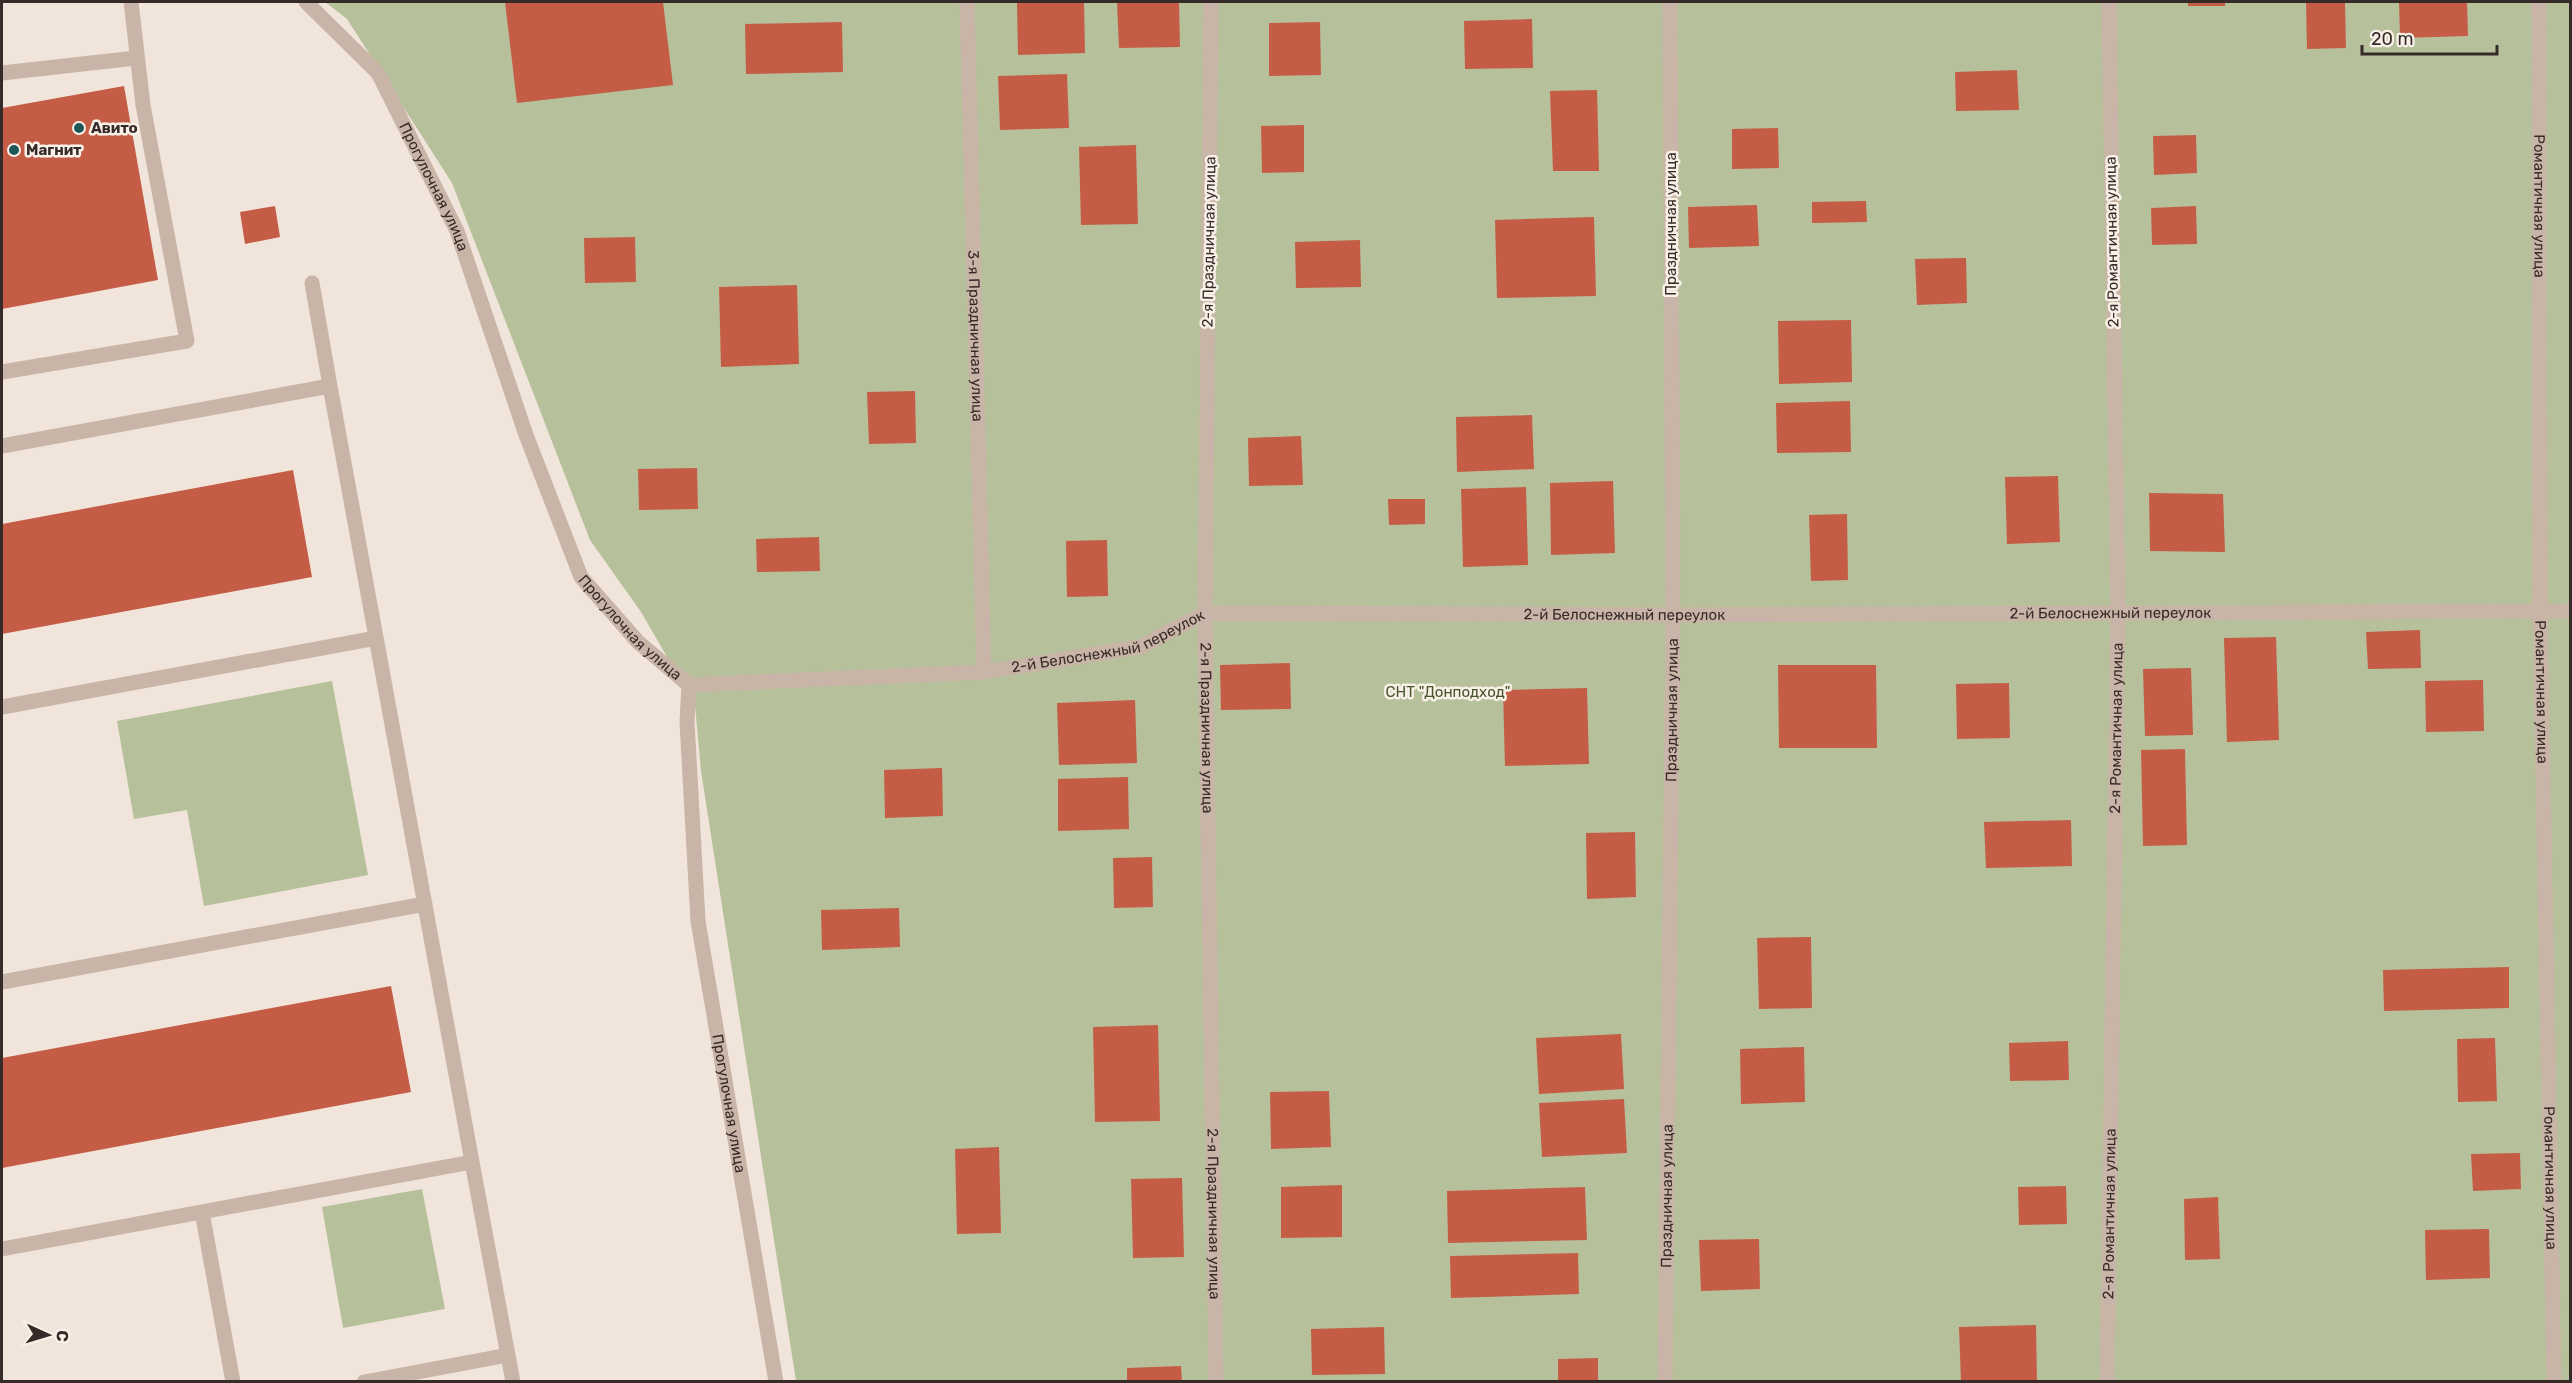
<svg xmlns="http://www.w3.org/2000/svg" width="2572" height="1383" viewBox="0 0 2572 1383" font-family="Rubik,sans-serif">
<rect width="100%" height="100%" fill="#f1e5db"/>
<path fill="#b6c09b" d="M325 2H2570V1381H796L701 771 695 705 641 612 590 540 452 183 347 19Z
M332 681 368 875 204 906 187 810 134 819 117 721Z
M422 1189 445 1309 343 1328 322 1207Z"/>
<path fill="#c55d46" d="M505 2H663L673 85 517 103Z
M1017 2H1084L1085 53 1018 55Z
M1117 2H1179L1180 47 1119 48Z
M2188 2H2225V6H2188Z
M2306 2H2345L2346 48 2307 49Z
M2399 2H2467L2468 36 2400 38Z
M1532 19 1533 68 1465 69 1464 21Z
M842 22 843 72 746 74 745 24Z
M1320 22 1321 75 1269 76V23Z
M2017 70 2019 110 1956 111 1955 72Z
M1067 74 1069 128 1000 130 998 76Z
M124 86 158 280 2 309V108Z
M1597 90 1599 171H1553L1550 91Z
M1304 125V172L1262 173 1261 126Z
M1778 128 1779 168 1732 169V129Z
M2196 135 2197 173 2154 175 2153 136Z
M1136 145 1138 224 1081 225 1079 147Z
M1866 201 1867 222 1812 223V202Z
M1757 205 1759 246 1689 248 1688 207Z
M275 206 280 237 245 244 240 212Z
M2196 206 2197 244 2152 245 2151 208Z
M1594 217 1596 296 1497 298 1495 220Z
M635 237 636 282 585 283 584 238Z
M1360 240 1361 287 1296 288 1295 242Z
M1966 258 1967 303 1917 305 1915 259Z
M797 285 799 364 721 367 719 287Z
M1851 320 1852 382 1779 384 1778 321Z
M915 391 916 443 869 444 867 392Z
M1850 401 1851 452 1777 453 1776 403Z
M1532 415 1534 469 1457 472 1456 417Z
M1301 436 1303 485 1249 486 1248 438Z
M697 468 698 509 639 510 638 469Z
M293 470 312 577 2 634V524Z
M2058 476 2060 542 2007 544 2005 477Z
M1613 481 1615 553 1551 555 1550 483Z
M1526 487 1528 565 1463 567 1461 489Z
M2149 493 2223 494 2225 552 2150 551Z
M1388 499H1425V524L1389 525Z
M1847 514 1848 580 1811 581 1809 515Z
M819 537 820 571 757 572 756 539Z
M1107 540 1108 596 1067 597 1066 541Z
M2420 630 2421 668 2368 669 2366 632Z
M2276 637 2279 740 2227 742 2224 638Z
M1290 663 1291 709 1221 710 1220 665Z
M1778 665H1876L1877 748H1779Z
M2191 668 2193 735 2145 736 2143 669Z
M2483 680 2484 731 2426 732 2425 681Z
M2009 683 2010 738 1957 739 1956 684Z
M1587 688 1589 764 1505 766 1503 690Z
M1135 700 1137 763 1059 765 1057 703Z
M2185 749 2187 845 2143 846 2141 750Z
M942 768 943 816 885 818 884 770Z
M1128 777 1129 829 1058 831V779Z
M2071 820 2072 866 1986 868 1984 822Z
M1635 832 1636 897 1587 899 1586 833Z
M1152 857 1153 907 1114 908 1113 858Z
M899 908 900 947 822 950 821 910Z
M1811 937 1812 1008 1759 1009 1757 938Z
M2509 967V1008L2384 1011 2383 970Z
M391 986 411 1092 2 1168V1058Z
M1158 1025 1160 1121 1095 1122 1093 1027Z
M1621 1034 1624 1089 1539 1094 1536 1038Z
M2495 1038 2497 1101 2458 1102 2457 1039Z
M2068 1041 2069 1080 2010 1081 2009 1043Z
M1804 1047 1805 1102 1741 1104 1740 1049Z
M1329 1091 1331 1147 1271 1149 1270 1092Z
M1624 1099 1627 1153 1542 1157 1539 1103Z
M999 1147 1001 1233 957 1234 955 1149Z
M2520 1153 2521 1189 2473 1191 2471 1154Z
M1182 1178 1184 1257 1133 1258 1131 1179Z
M1342 1185V1237L1281 1238V1187Z
M2066 1186 2067 1224 2019 1225 2018 1187Z
M1585 1187 1587 1240 1448 1243 1447 1191Z
M2218 1197 2220 1259 2185 1260 2184 1199Z
M2489 1229 2490 1278 2426 1280 2425 1230Z
M1759 1239 1760 1289 1701 1291 1699 1240Z
M1578 1253 1579 1294 1451 1298 1450 1256Z
M2036 1325 2037 1382H1961L1959 1327Z
M1384 1327 1385 1374 1312 1375 1311 1329Z
M1598 1358V1382H1558V1359Z
M1181 1366 1182 1382H1127V1368Z"/>
<g fill="none" stroke-linecap="round" stroke-linejoin="round">
<path stroke="#c9b5a7" stroke-width="15" d="M2 73 136 58
M312 283 330 386
M2 372 187 341 143 105 131 2
M2 446 330 386 472 1162 2 1249
M2 707 376 638
M2 982 425 904
M472 1162 513 1382
M202 1212 233 1382
M364 1382 508 1355"/>
<g stroke="#c9b5a7" stroke-width="15">
<path id="s1" d="M306 2 378 73 457 231 526 435 581 577 638 642 689 685 687 722 698 921 776 1382"/>
<path id="s2" d="M967 2 984 672"/>
<path id="s3" d="M1211 2 1205 613 1216 1382"/>
<path id="s4" d="M2539 2 2540 612 2554 1382"/>
<path id="s5" d="M689 685 984 672 1140 647 1205 613 1673 615 2570 611"/>
<path id="s6" d="M1665 1382 1673 615 1670 2"/>
<path id="s7" d="M2107 1382 2118 611 2109 2"/>
</g>
</g>
<g fill="#1d5757" stroke="#f9f0e7" stroke-width="2">
<circle cx="79" cy="128" r="6"/>
<circle cx="14" cy="150" r="6"/>
</g>
<g text-anchor="middle" dominant-baseline="central" stroke-width="5" stroke-linejoin="round" paint-order="stroke">
<g font-size="15" font-weight="bold" fill="#362b28" stroke="#f9f0e7" text-anchor="start">
<text x="91" y="128">Авито</text>
<text x="26" y="150">Магнит</text>
</g>
<g font-size="15" fill="#362b28" stroke="#f9f0e7">
<text stroke="none"><textPath href="#s1" startOffset="228">Прогулочная улица</textPath></text>
<text stroke="none"><textPath href="#s4" startOffset="204">Романтичная улица</textPath></text>
<text transform="translate(1671 224) rotate(-90)">Праздничная улица</text>
<text transform="translate(1209 242) rotate(-89)">2-я Праздничная улица</text>
<text transform="translate(2112 242) rotate(-91)">2-я Романтичная улица</text>
<text stroke="none"><textPath href="#s2" startOffset="334">3-я Праздничная улица</textPath></text>
<text stroke="none"><textPath href="#s5" startOffset="1432">2-й Белоснежный переулок</textPath></text>
<text stroke="none"><textPath href="#s5" startOffset="946">2-й Белоснежный переулок</textPath></text>
<text stroke="none"><textPath href="#s1" startOffset="716">Прогулочная улица</textPath></text>
<text stroke="none"><textPath href="#s5" startOffset="424">2-й Белоснежный переулок</textPath></text>
<text stroke="none"><textPath href="#s4" startOffset="690">Романтичная улица</textPath></text>
<text stroke="none"><textPath href="#s6" startOffset="672">Праздничная улица</textPath></text>
<text stroke="none"><textPath href="#s7" startOffset="654">2-я Романтичная улица</textPath></text>
<text stroke="none"><textPath href="#s3" startOffset="726">2-я Праздничная улица</textPath></text>
<text stroke="none"><textPath href="#s1" startOffset="1220">Прогулочная улица</textPath></text>
<text stroke="none"><textPath href="#s4" startOffset="1176">Романтичная улица</textPath></text>
<text stroke="none"><textPath href="#s6" startOffset="186">Праздничная улица</textPath></text>
<text stroke="none"><textPath href="#s3" startOffset="1212">2-я Праздничная улица</textPath></text>
<text stroke="none"><textPath href="#s7" startOffset="168">2-я Романтичная улица</textPath></text>
</g>
<g font-size="15" fill="#48542c" stroke="#f9f0e7">
<text x="1448" y="692">СНТ "Донподход"</text>
</g>
</g>
<rect width="2572" height="1383" fill="none" stroke="#362b28" stroke-width="6"/>
<g transform="translate(48 1335) rotate(94)" stroke="#f9f0e7" stroke-width="4.5" paint-order="stroke">
<path d="M0-4.5L10 22L0 15L-10 22Z" fill="#362b28"/>
<text y="-9" font-size="16" font-weight="bold" text-anchor="middle" fill="#362b28">С</text>
</g>
<path d="M2362 45v9h135v-9" fill="none" stroke="#362b28" stroke-width="3"/>
<text x="2371" y="45" font-size="18" fill="#362b28" stroke="#f9f0e7" stroke-width="4.5" paint-order="stroke">20 m</text>
</svg>
